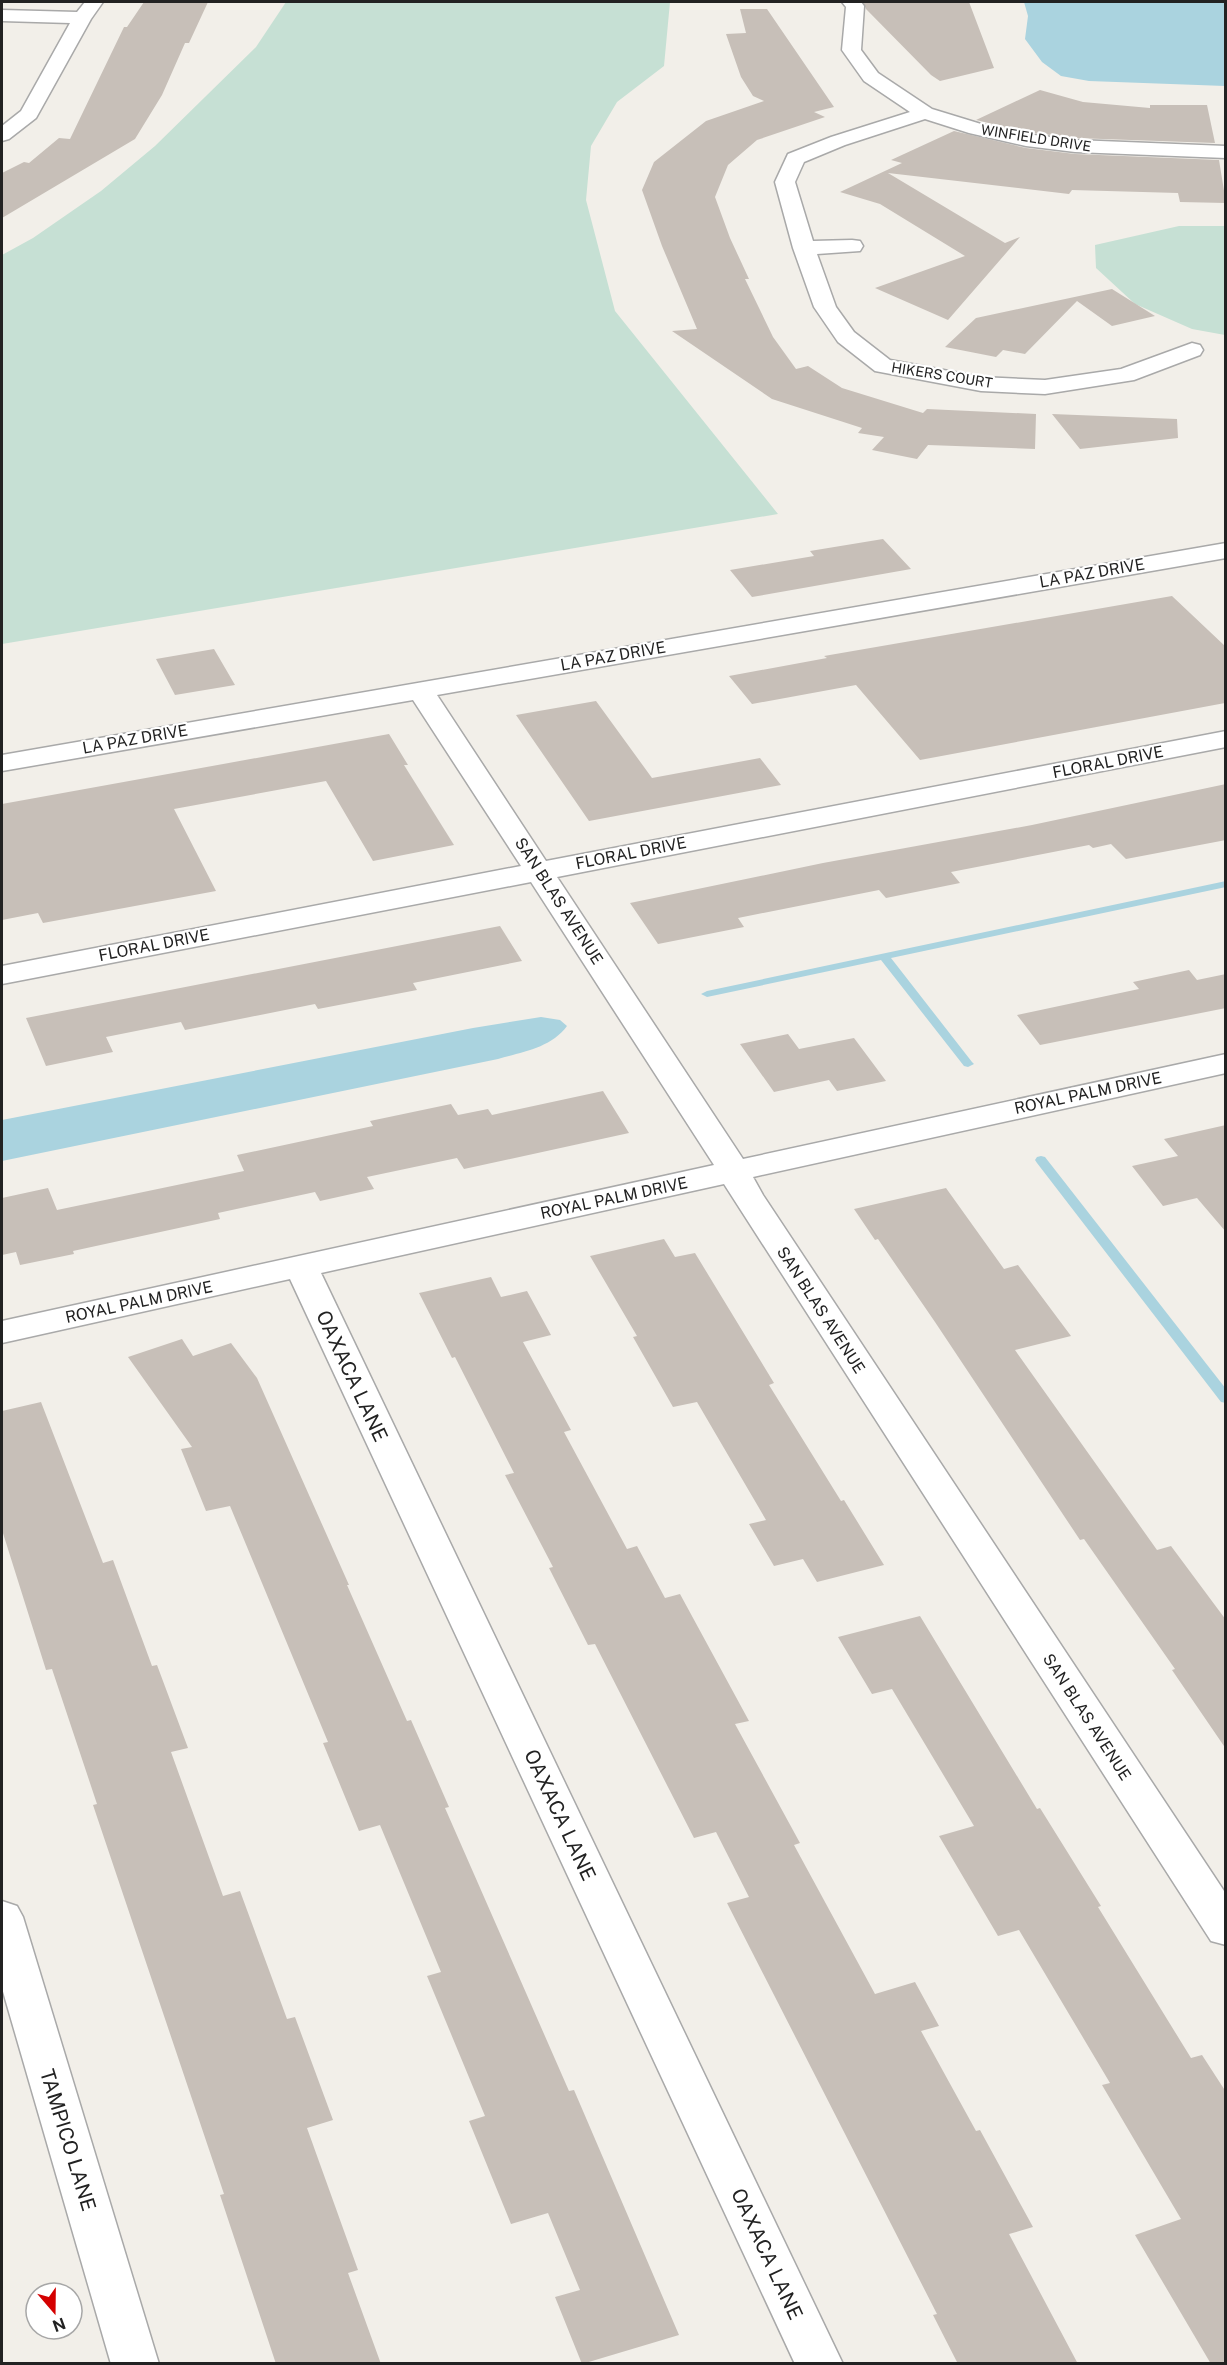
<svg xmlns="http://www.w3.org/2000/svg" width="1227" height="2365" viewBox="0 0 1227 2365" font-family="'Public Sans',sans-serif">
<rect width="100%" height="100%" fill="#f2efe9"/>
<path fill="#c6e0d4" d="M286 2H670L664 66 617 102 591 146 586 200 615 311 778 514 2 644V255L33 238 101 191 155 146 256 47Z
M1179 226H1225V335L1192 329 1135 304 1096 268 1095 245Z"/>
<path fill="#aad3df" d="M1024 2H1225V86L1089 81 1061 76 1042 62 1025 39 1028 16Z
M541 1017 560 1020 567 1026C551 1048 522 1052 498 1059L2 1161V1120L473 1028Z"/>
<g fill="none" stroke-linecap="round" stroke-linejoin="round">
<path fill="#aad3df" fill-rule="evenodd" d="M1226 881V887L891 958 972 1062 974 1064 968 1067 964 1066 881 960 707 997 701 994 707 991Z
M1041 1156 1045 1157 1226 1389V1403L1221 1402 1037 1163 1035 1160 1037 1157Z"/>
</g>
<path fill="#c7bfb8" d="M144 2H208L189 43H185L162 95 135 139 2 218V173L24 162 29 163 59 138 70 139 124 27H127Z
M863 2H969L994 68 940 81 931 75 866 9Z
M740 9H767L834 107 814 112 825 117 757 140 728 165 715 197 730 238 749 279H745L773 337 796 369 808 366 842 388 923 413 927 409 1036 414 1035 449 928 445 917 459 872 450 884 437 858 433 862 428 772 399 672 331 697 329 662 246 642 190 654 162 706 121 764 101 753 96 741 77 726 34 746 33Z
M1040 90 1083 102 1150 108V105H1207L1215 143 1075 138 1026 132 976 120Z
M954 131 1026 148 1075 154 1219 160 1226 203 1180 202 1178 193 1072 190 1069 194 888 173 1005 243 1020 237 948 320 875 288 965 256 880 204 840 192 902 163 891 160Z
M1112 289 1155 316 1112 326 1077 301 1025 354 1003 350 996 357 945 347 976 318Z
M1052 414 1177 419 1178 438 1080 449Z
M883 539 911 569 752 597 730 570 814 556 810 551Z
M1172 596 1226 647 1225 703 920 760 856 685 752 704 729 676 827 658 824 656Z
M214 649 235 685 175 695 156 659Z
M596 701 652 778 760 758 781 785 589 821 516 715Z
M389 734 408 765H404L454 845 373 861 326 781 174 809 216 891 43 923 38 913 2 920V804Z
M1226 784V840L1126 859 1111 844 1093 848 1089 845 951 872 960 883 886 898 879 890 738 918 744 927 658 944 630 903 823 863 1032 825Z
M500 926 522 961 413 983 417 990 318 1009 315 1004 185 1030 181 1022 106 1037 113 1052 46 1066 26 1018Z
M1189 970 1197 980 1226 974V1008L1040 1045 1017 1015 1139 989 1133 982Z
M788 1034 799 1049 854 1038 886 1081 837 1091 829 1080 774 1092 740 1044Z
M603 1091 629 1133 464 1169 457 1158 367 1177 374 1189 320 1201 315 1192 218 1213 220 1219 73 1251 74 1254 20 1265 16 1252 2 1255V1198L48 1188 57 1210 244 1171 237 1155 373 1126 370 1121 451 1104 458 1115 488 1109 492 1115Z
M1226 1125V1232L1197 1198 1163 1206 1132 1166 1178 1156 1164 1139Z
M946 1188 1004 1269 1018 1265 1071 1336 1015 1350 1157 1550 1171 1546 1226 1620V1749L1172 1670 1175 1669 1084 1539 1080 1540 935 1322 878 1239 875 1240 854 1209Z
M664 1239 675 1257 695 1253 774 1383 769 1385 841 1501 844 1500 884 1565 817 1582 803 1559 774 1566 749 1524 766 1520 697 1402 673 1407 633 1337 637 1336 590 1256Z
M491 1277 501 1297 527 1291 551 1335 523 1342 571 1430 564 1432 627 1549 637 1546 665 1598 680 1594 749 1721 735 1724 800 1843 794 1845 875 1994 915 1982 939 2026 921 2031 976 2131 980 2130 1033 2227 1009 2234 1078 2364H958L933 2315 937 2314 727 1903 749 1897 716 1832 694 1838 595 1644 588 1645 549 1568 553 1567 505 1475 514 1473 455 1357 452 1358 419 1293Z
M182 1339 193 1356 231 1343 257 1378 349 1585H347L407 1721 411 1720 449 1807 445 1808 569 2091 574 2090 679 2335 582 2364 555 2297 580 2290 548 2213 511 2224 469 2121 485 2116 427 1976 441 1972 380 1825 359 1831 323 1743 328 1742 230 1506 206 1511 181 1449 192 1447 128 1357Z
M41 1402 103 1563 113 1560 152 1666 157 1665 188 1748 171 1752 223 1896 240 1891 287 2019 295 2017 333 2120 307 2128 358 2270 348 2273 381 2364H276L220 2195 224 2194 93 1805 97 1804 52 1669 46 1670 2 1530V1411Z
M920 1616 1037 1809 1040 1808 1101 1906 1098 1907 1191 2058 1202 2055 1226 2092V2364H1211L1135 2235 1181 2219 1102 2085 1110 2083 1019 1930 998 1936 939 1836 974 1826 892 1689 872 1694 838 1637Z"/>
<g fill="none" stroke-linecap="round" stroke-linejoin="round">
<defs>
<path id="minor" d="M85 2H103L91 19 36 118 9 139 2 141V126L21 111 70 23 2 21V10L77 12Z
M842 2H861L864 6 861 50 878 73 932 109 981 124 1026 134 1075 140 1226 146V158L1075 152 1026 146 969 133 925 119 845 145 804 162 795 182 813 241 852 240 860 241 863 246 860 251 817 254 836 307 854 332 890 360 981 377 1045 380 1121 369 1192 343 1200 345 1203 350 1200 355 1134 380 1045 394 981 391 875 371 838 342 814 307 793 248 775 182 788 154 831 137 910 112 864 81 842 50 846 7Z
M1226 543V558L437 695 546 861 1226 731V747L557 877 743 1159 1226 1054V1073L753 1177 763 1195 1226 1894V1945L1211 1941 724 1184 321 1273 843 2364H795L290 1279 2 1343V1321L714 1165 531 882 2 984V966L521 866 413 700 2 771V755Z
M2 1901 17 1906 23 1917 159 2364H111L2 1988Z"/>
</defs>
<use href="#minor" stroke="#a9a9a9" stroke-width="3"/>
<use href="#minor" fill="#fff" fill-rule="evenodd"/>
</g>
<g text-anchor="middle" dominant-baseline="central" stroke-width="4.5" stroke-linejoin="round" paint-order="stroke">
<g font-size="14" fill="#222" stroke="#fff">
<text transform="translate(1036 138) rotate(9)">WINFIELD DRIVE</text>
<text transform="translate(942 375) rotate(9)">HIKERS COURT</text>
</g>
<g font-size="16" fill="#222" stroke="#fff">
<text transform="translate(1092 573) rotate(-10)">LA PAZ DRIVE</text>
<text transform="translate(613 656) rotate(-10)">LA PAZ DRIVE</text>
<text transform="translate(135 739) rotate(-10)">LA PAZ DRIVE</text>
<text transform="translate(1108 762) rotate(-11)">FLORAL DRIVE</text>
<text transform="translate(631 853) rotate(-11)">FLORAL DRIVE</text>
<text transform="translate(559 901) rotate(57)">SAN BLAS AVENUE</text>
<text transform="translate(154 945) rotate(-11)">FLORAL DRIVE</text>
<text transform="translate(1088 1093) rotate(-12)">ROYAL PALM DRIVE</text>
<text transform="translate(614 1198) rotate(-12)">ROYAL PALM DRIVE</text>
<text transform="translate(139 1302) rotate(-12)">ROYAL PALM DRIVE</text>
<text transform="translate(821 1310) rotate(57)">SAN BLAS AVENUE</text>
<text transform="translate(1087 1717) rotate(57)">SAN BLAS AVENUE</text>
</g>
<g font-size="20" fill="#222" stroke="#fff">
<text transform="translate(352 1376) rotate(65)">OAXACA LANE</text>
<text transform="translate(560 1815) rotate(65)">OAXACA LANE</text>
<text transform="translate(68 2140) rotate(73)">TAMPICO LANE</text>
<text transform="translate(767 2254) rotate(65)">OAXACA LANE</text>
</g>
</g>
<rect width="1227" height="2365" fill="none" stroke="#222222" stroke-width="6"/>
<g transform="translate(54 2311) rotate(160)"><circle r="28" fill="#ffffff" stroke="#a7a7a7" stroke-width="1.5"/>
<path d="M0-4.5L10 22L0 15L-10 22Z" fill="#d40000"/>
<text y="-9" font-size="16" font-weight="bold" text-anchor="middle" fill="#222222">N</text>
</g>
</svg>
